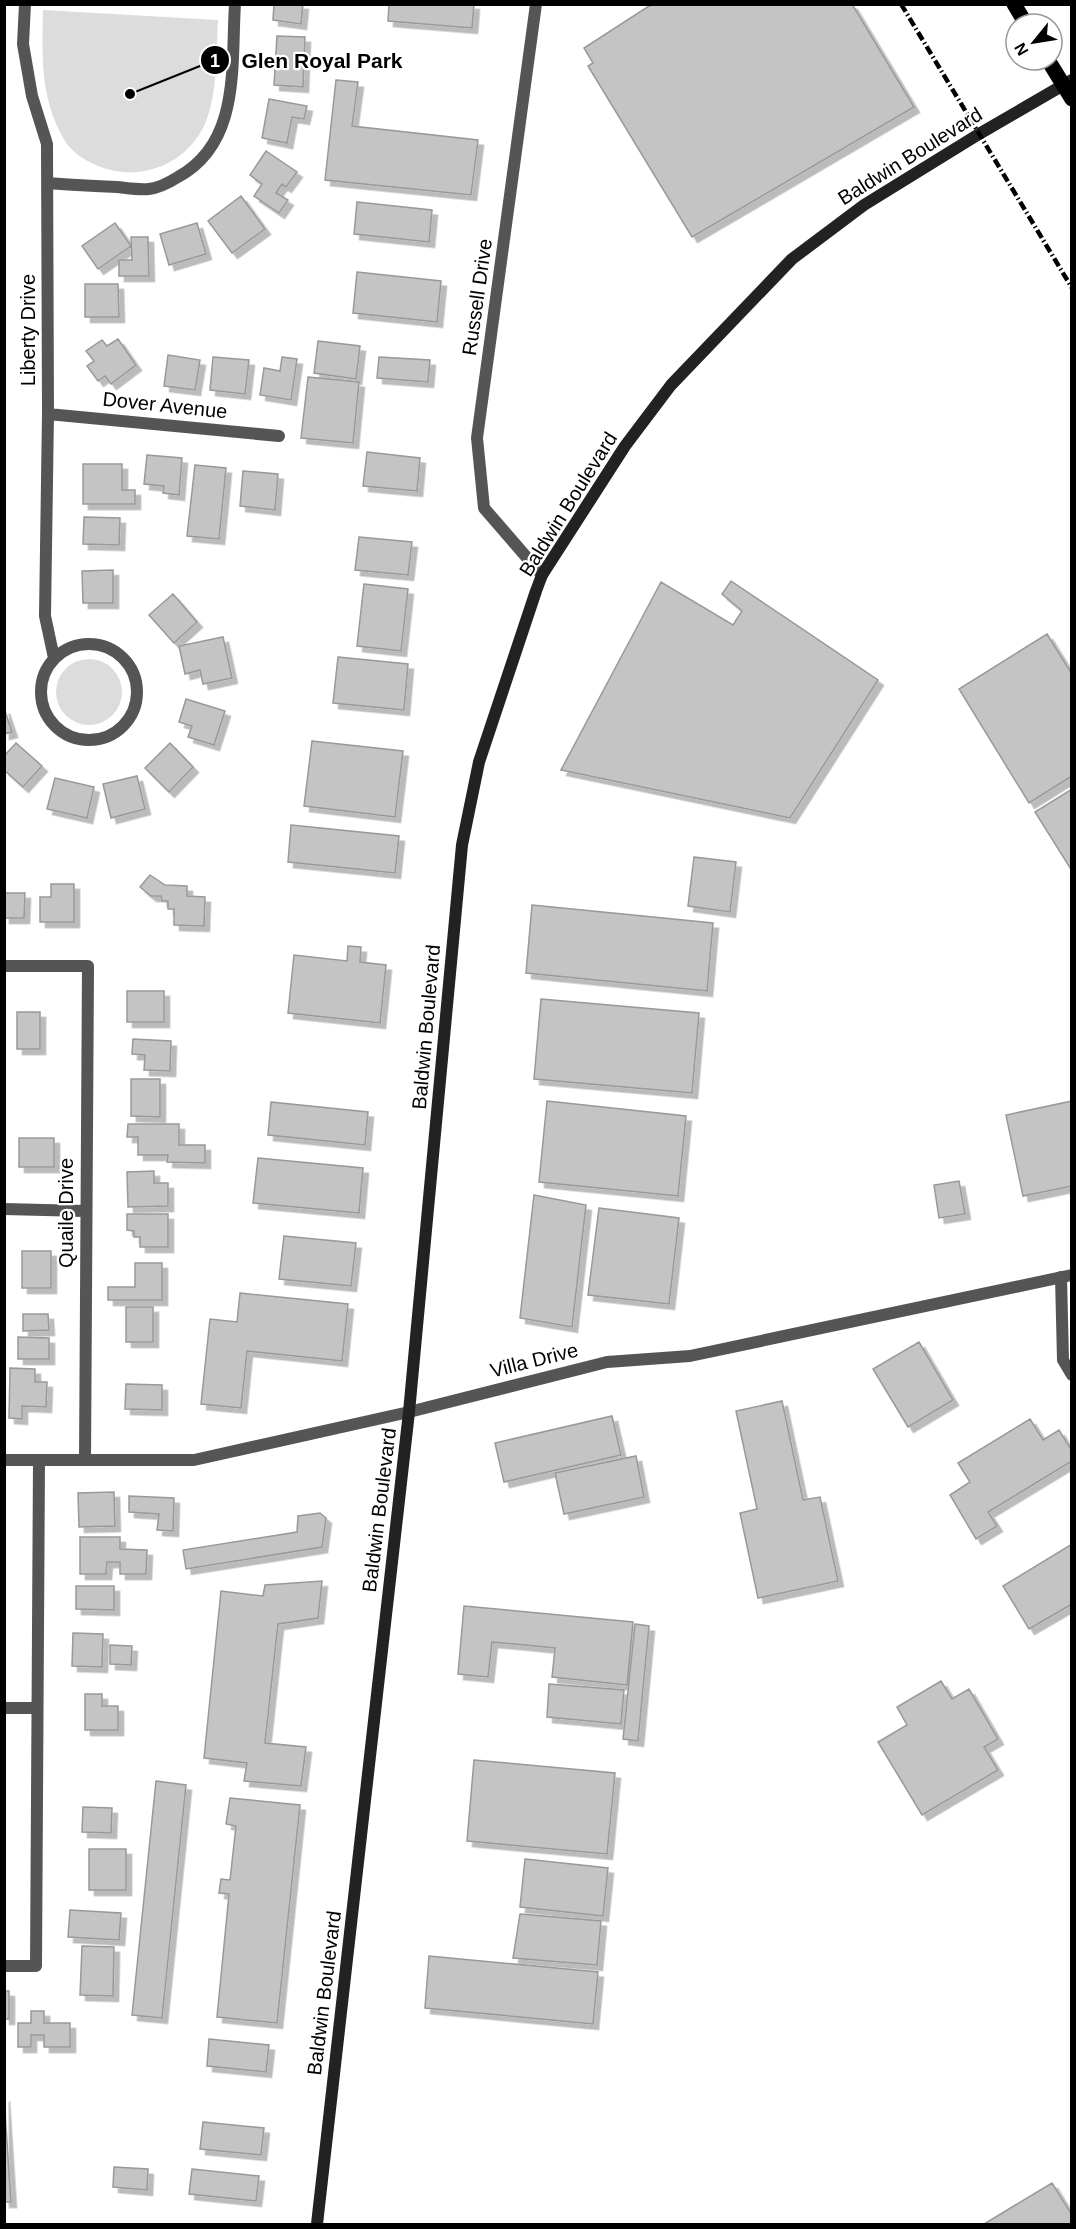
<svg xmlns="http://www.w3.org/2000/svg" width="1076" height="2229" viewBox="0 0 1076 2229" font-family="Arial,sans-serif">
<defs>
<filter id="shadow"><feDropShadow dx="5.5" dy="5.5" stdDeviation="0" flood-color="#0004"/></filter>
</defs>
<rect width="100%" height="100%" fill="#fff"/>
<path fill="#dcdcdc" d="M43 10 218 20C216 53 218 93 205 124 186 165 139 183 98 166 82 159 69 151 61 134 40 93 42 54 43 10Z
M56 692a33 33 0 1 1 66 0a33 33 0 1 1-66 0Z"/>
<path fill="#c4c4c4" stroke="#999" stroke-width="1.5" filter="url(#shadow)" d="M274 4H303L301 24 273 20Z
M389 4H474L472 28 388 21Z
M652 4H852L914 107 692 237 588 66 593 63 584 48Z
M277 36 305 37 303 87 274 85Z
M336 80 358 82 352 126 478 140 471 195 325 180Z
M269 99 307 106 304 119 292 117 287 143 262 138Z
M266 151 297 172 286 187 282 184 276 193 288 200 279 213 254 196 262 184 250 175Z
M241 196 265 229 232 253 208 221Z
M357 202 432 210 429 242 354 234Z
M115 223 131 246 98 269 82 246Z
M197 223 206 254 169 265 160 234Z
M131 237H148L149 276H119V260H132Z
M357 272 441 281 437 322 353 313Z
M85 284H118L119 317H85Z
M118 339 136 365 111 384 105 376 98 381 87 366 94 361 86 351 102 340 107 346Z
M318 341 360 346 356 379 314 373Z
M168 355 200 360 195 390 164 386Z
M213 357 249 360 245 394 210 390Z
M282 357 297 359 291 400 260 395 264 368 280 371Z
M379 357 430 360 428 382 377 378Z
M308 377 359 382 353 443 301 438Z
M367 452 420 458 417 491 363 486Z
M147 455 182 458 179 495 163 493 164 486 144 484Z
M83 464H122V490H135V504H83Z
M195 465 226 468 219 539 187 536Z
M243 471 278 474 275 510 240 506Z
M84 517 120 518 119 545 83 544Z
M359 537 412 542 408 575 355 570Z
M113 570V603H83L82 571Z
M731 581 878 680 790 818 561 770 661 582 733 625 742 611 722 594Z
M364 584 408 589 401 651 357 646Z
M173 594 197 622 174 643 149 615Z
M1047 634 1072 674V776L1029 803 959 689Z
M223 637 232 678 203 684 200 670 185 674 179 646Z
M338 657 408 664 404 710 333 703Z
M186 699 225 711 214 745 188 737 192 726 179 722Z
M4 708 12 732 4 734Z
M312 741 403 751 395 817 304 806Z
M16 743 42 766 23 787 4 770V756Z
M170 743 193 767 169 792 145 768Z
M137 776 145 809 111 818 103 784Z
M55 778 94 787 87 818 47 809Z
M1072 789V871L1035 812Z
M291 825 399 836 395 873 288 862Z
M694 857 736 862 730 912 688 906Z
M150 875 165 885 187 886V896L205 897 204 926 174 925V909H168V901H162L161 896H151L140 887Z
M51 884H74V922H40V897H51Z
M4 893H25L24 918H4Z
M532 905 713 923 707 991 526 973Z
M348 946 361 947 360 962 386 965 380 1023 288 1013 294 955 347 961Z
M127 991H164V1022H127Z
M541 999 699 1013 692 1093 534 1079Z
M17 1012H40V1049H17Z
M133 1039 171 1041 170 1071 144 1070 145 1055 132 1054Z
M131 1079H160V1117L131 1116Z
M547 1101 686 1116 678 1196 539 1182Z
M1072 1101V1186L1023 1196 1006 1115Z
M271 1102 368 1112 365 1145 268 1135Z
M128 1124H179V1145H205V1163L167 1162 168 1155H138V1137H127Z
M19 1138H54V1167H19Z
M258 1158 363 1168 359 1213 253 1203Z
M154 1171V1183H168V1206L128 1207 127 1172Z
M959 1181 965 1214 939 1218 934 1185Z
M534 1195 586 1205 572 1327 520 1318Z
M599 1208 679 1218 669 1304 588 1295Z
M127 1214H168V1247H140V1237H134V1231L127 1230Z
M284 1236 356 1243 351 1286 279 1279Z
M22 1251H51V1288H22Z
M135 1263H162V1300H108V1287H135Z
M240 1293 348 1304 342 1361 247 1351 241 1408 201 1404 210 1319 237 1322Z
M126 1307H153V1342H126Z
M23 1314H48L49 1330 23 1331Z
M18 1337 49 1338V1359H18Z
M919 1342 953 1400 908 1427 873 1369Z
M10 1368 35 1369V1382H47L46 1407 22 1406V1419L9 1418Z
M126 1384 162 1385V1410L125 1409Z
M782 1401 803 1500 820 1497 838 1581 758 1598 740 1513 757 1509 736 1411Z
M612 1416 621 1455 504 1482 495 1443Z
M1030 1419 1043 1440 1059 1430 1072 1451V1461L988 1512 997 1526 976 1539 950 1495 970 1482 958 1463Z
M636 1456 644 1497 564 1514 555 1473Z
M114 1492 115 1526 79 1527 78 1493Z
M129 1496 174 1498 173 1531 157 1530 159 1514 129 1512Z
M320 1513 326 1518 322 1547 186 1569 183 1550 297 1532 298 1516Z
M80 1537H120V1549L147 1550 146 1574H120V1562H107L106 1574H80Z
M1072 1544V1604L1029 1629 1003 1586Z
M322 1581 318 1618 278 1624 265 1743 306 1747 301 1786 244 1781 247 1763 204 1758 221 1591 263 1596 265 1585Z
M76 1586H114V1610L76 1609Z
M464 1606 633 1622 627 1685 552 1677 555 1648 492 1642 488 1677 458 1674Z
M635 1624 649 1626 638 1741 623 1739Z
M73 1633 103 1634 102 1667 72 1666Z
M110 1645 132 1646 131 1665 110 1664Z
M941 1681 952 1699 969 1689 998 1739 984 1747 998 1770 922 1815 878 1742 907 1725 897 1707Z
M549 1684 624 1690 621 1724 547 1717Z
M85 1694H102V1706H118V1730H85Z
M474 1760 615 1773 607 1854 467 1841Z
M156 1781 186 1785 162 2018 132 2015Z
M230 1798 300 1805 277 2023 217 2017 229 1894 219 1893 221 1879 230 1880 236 1826 226 1824Z
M83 1807 112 1808 111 1833 82 1832Z
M89 1849H126V1890H89Z
M525 1859 608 1868 603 1916 520 1907Z
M70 1910 121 1913 119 1940 68 1937Z
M520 1914 601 1921 597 1965 513 1958Z
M82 1946 114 1947 113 1996 80 1995Z
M429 1956 598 1972 593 2024 425 2008Z
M4 1991H9V2019H4Z
M31 2011H44V2023H70V2047H44V2035H31V2047H18V2023H31Z
M209 2039 269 2045 266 2072 207 2066Z
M4 2096 11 2202H4Z
M203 2122 264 2128 261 2155 200 2149Z
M114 2167 148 2169 147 2190 113 2187Z
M192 2169 259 2176 256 2201 189 2194Z
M1052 2183 1072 2215V2224H984Z"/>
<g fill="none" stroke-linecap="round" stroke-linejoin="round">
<defs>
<path id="primary" d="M1014 4 1026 24
M1048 60 1072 99"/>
</defs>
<use href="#primary" stroke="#dbdbdb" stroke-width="16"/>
<path stroke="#555" stroke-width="12" d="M25 4 23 44 32 96 47 144 48 414 45 616 54 658
M536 4 477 438 484 508 542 575
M48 183C71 185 94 186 117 187 127 188 139 190 149 189 159 188 170 182 178 177 241 143 231 65 235 4
M48 414 279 436
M41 692a48 48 0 1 1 96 0a48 48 0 1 1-96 0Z
M4 966H88L85 1460
M4 1209 85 1211
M1061 1277 1063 1360 1072 1375
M4 1708H37
M4 1966H36L39 1461"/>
<path stroke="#555" stroke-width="12" d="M4 1460H194L409 1412 607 1362 690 1356 1072 1275"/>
<path stroke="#222" stroke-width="12" d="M317 2224 409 1412 462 845 479 762 536 591 542 575 625 446 671 385 792 259 864 205 979 134 1072 80"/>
<use href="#primary" stroke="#000" stroke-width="15"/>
<path stroke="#000" stroke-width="4.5" stroke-dasharray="9 3 1.5 3" stroke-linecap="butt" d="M901 4 1072 288"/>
</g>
<g text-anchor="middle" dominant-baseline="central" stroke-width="4.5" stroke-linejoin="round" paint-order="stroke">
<g font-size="20" fill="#000" stroke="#fff">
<text transform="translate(910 156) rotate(-32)">Baldwin Boulevard</text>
<text transform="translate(477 297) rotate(-82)">Russell Drive</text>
<text transform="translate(28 330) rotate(-90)">Liberty Drive</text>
<text transform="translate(165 405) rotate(6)">Dover Avenue</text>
<text transform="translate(568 504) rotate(-58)">Baldwin Boulevard</text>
<text transform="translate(426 1027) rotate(-85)">Baldwin Boulevard</text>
<text transform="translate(66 1213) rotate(-90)">Quaile Drive</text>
<text transform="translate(534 1360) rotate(-14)">Villa Drive</text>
<text transform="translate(379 1510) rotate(-83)">Baldwin Boulevard</text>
<text transform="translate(324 1993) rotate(-83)">Baldwin Boulevard</text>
</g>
</g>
<path fill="none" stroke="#000" stroke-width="2" d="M130 94L215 60"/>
<g fill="#000" stroke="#fff" stroke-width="2">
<circle cx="130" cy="94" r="6"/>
<circle cx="215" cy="60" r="15"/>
</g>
<g font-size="18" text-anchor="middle" font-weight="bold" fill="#fff">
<text x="215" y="67">1</text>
</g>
<g font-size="21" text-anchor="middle" font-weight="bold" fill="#000" stroke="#fff" stroke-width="4.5" stroke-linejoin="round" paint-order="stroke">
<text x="322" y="68">Glen Royal Park</text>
</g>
<rect width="1076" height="2229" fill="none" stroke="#000000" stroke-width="12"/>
<g transform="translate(1034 42) rotate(240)"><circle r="28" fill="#ffffff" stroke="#999999" stroke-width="1.5"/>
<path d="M0-4.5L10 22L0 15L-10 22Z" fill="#000000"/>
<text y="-9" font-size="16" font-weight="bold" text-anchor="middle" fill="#000000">N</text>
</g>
</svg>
